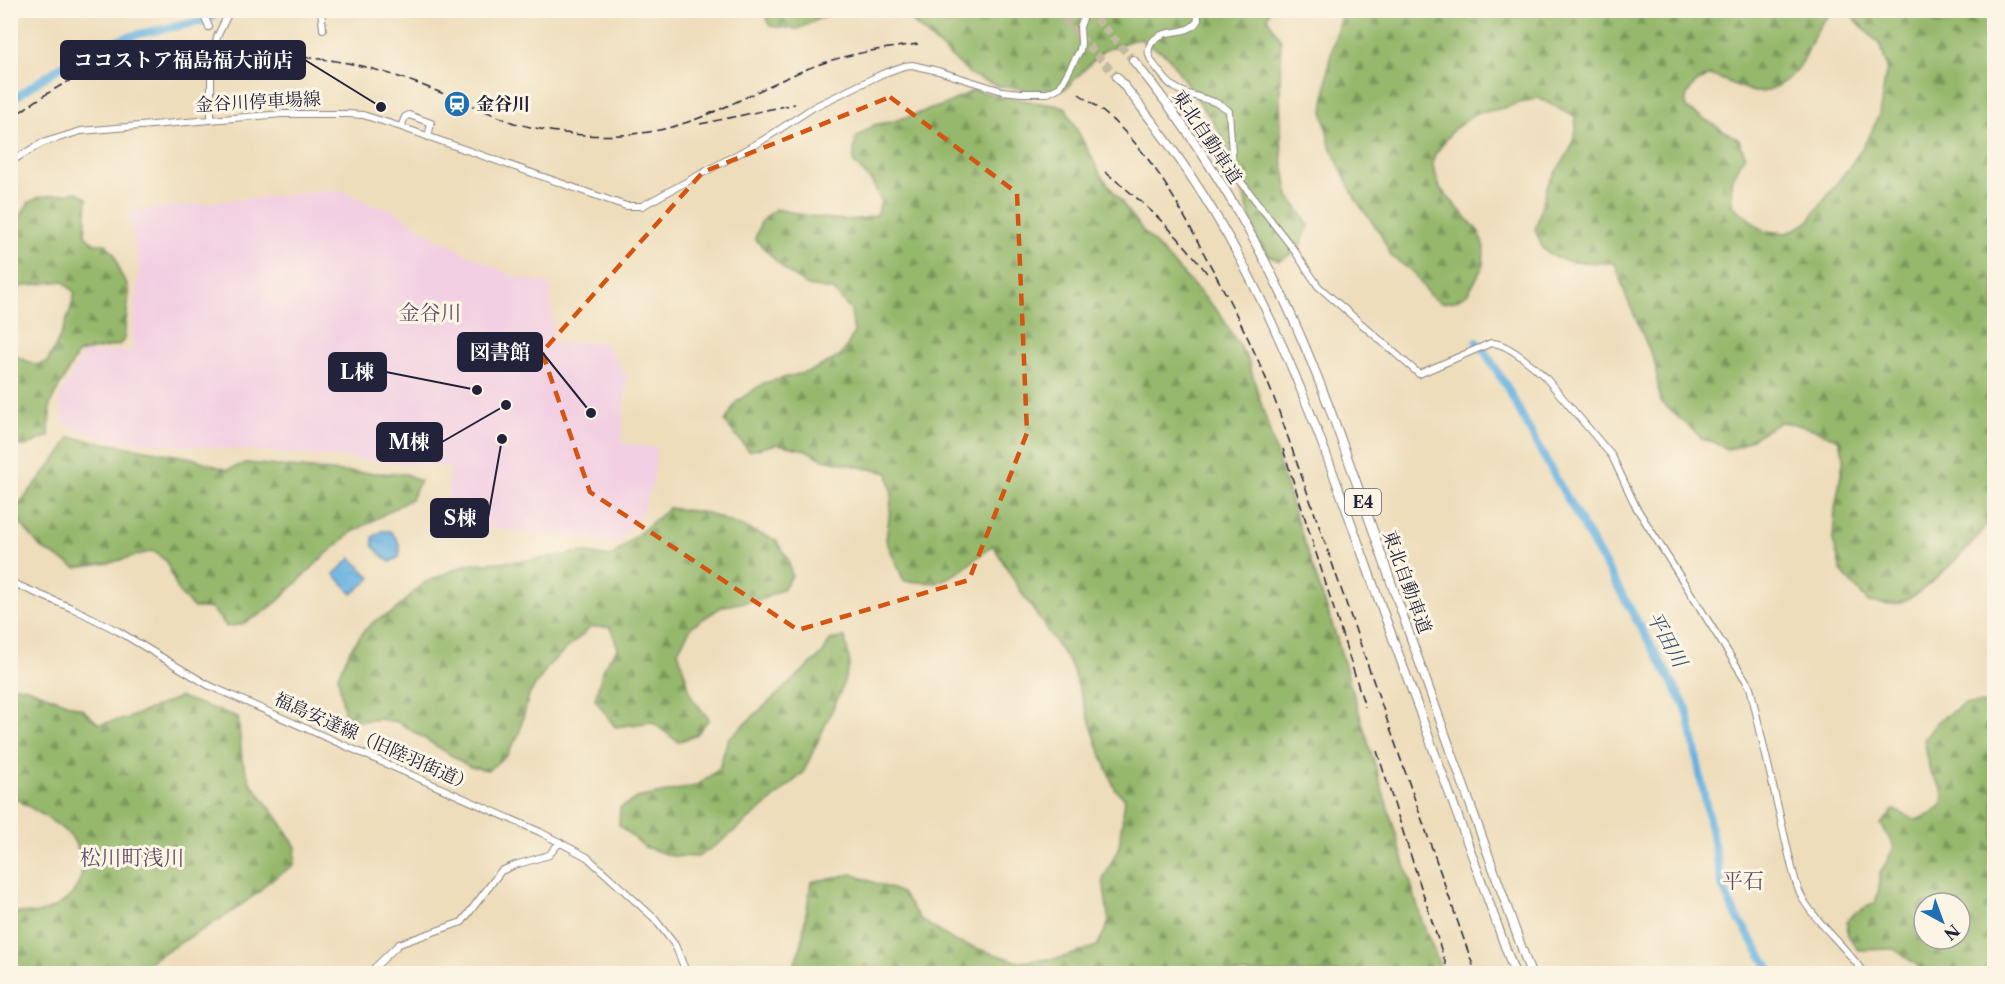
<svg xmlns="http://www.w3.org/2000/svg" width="2005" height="984" viewBox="0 0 2005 984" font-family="'Libre Caslon Text','Noto Serif JP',serif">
<defs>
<pattern id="forest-firs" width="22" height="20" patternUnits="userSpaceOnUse" patternTransform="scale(1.5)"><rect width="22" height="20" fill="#95b86c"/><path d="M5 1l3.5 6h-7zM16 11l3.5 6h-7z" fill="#79955a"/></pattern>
<pattern id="water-ripples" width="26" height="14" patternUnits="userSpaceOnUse" patternTransform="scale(1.5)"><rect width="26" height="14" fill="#68b2e0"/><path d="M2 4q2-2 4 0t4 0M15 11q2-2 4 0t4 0" fill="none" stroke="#5590b7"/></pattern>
</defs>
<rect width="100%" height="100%" fill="#fcf5e5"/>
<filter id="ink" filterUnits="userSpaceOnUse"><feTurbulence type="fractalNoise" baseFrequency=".0167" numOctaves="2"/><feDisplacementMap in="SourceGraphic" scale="12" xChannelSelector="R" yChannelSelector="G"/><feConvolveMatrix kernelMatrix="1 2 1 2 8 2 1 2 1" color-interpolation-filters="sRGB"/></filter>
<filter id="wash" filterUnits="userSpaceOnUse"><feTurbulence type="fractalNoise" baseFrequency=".008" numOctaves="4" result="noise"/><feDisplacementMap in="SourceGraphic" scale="24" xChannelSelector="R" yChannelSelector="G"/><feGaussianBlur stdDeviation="1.35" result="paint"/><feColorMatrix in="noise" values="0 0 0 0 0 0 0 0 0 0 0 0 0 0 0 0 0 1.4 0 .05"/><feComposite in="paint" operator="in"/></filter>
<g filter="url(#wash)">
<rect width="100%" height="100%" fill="#edb"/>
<path fill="#f2cfe2" d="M336 190 349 193 374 206 391 209 438 239 512 276 550 284 554 343 603 342 627 376 621 443 657 448 652 487 640 516 618 543 445 522 450 468 288 453 111 440 64 425 59 398 83 353 131 351 139 269 128 211Z"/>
<path fill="url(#forest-firs)" stroke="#5c6d54" stroke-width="1.5" fill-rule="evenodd" d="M908 10 1270 11 1267 18 1281 40 1280 99 1282 159 1289 196 1309 226 1298 250 1279 261 1261 251 1235 168 1217 128 1167 55 1138 38 1103 51 1065 89 1031 90 998 86 971 75 907 17Z
M764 11H835L798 29 770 26Z
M1342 11H1837C1816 19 1812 47 1801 64 1794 77 1770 94 1755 92 1745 90 1722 79 1710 75 1695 83 1684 89 1686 108L1739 140 1745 155 1731 181 1732 205 1764 231 1787 233 1807 223 1853 162 1869 137 1879 115 1887 67 1881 46 1847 11H1994V516C1977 540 1925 595 1897 604 1889 606 1877 603 1868 602L1841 571 1833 540 1835 509 1844 457 1838 438 1830 437 1816 430 1794 424 1780 422 1738 447 1727 449 1714 442 1704 440 1660 401 1655 363 1626 296 1615 263 1572 262 1557 258 1543 249 1535 230 1548 184 1570 150 1576 130 1575 116 1538 98 1499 109 1475 114 1453 130 1434 156 1433 166 1440 188 1479 232 1484 248 1483 266 1474 283 1467 294 1455 301 1441 303 1429 295 1414 273 1391 256 1380 233 1356 200 1330 146 1323 112 1329 62Z
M974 90 999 96 1065 107 1101 175 1144 232 1220 314 1248 360 1294 512 1336 636 1423 924 1443 973H791L801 946 811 882 852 874 902 893 920 919 954 941 1019 962 1061 958 1097 946 1109 922 1103 880 1119 846 1125 799 1115 789 1098 746 1071 665 1023 595 993 545 959 572 937 583 904 581 886 540 892 494 888 473 823 459 806 450 777 444 749 451 725 422 736 402 764 383 811 371 841 356 854 333 851 310 833 290 808 286 785 270 755 239 761 222 775 209C808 215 845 226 877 215L881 201 872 182 854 163V150L856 138 874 125 894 121 947 104Z
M77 192 87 198 85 235 95 244H106L115 255 120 273 127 284 129 295 124 340 119 345 78 353 50 404 49 436 25 446 11 445V354L36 365 47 362C60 340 69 318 75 293L63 281 23 286 11 291V232L29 202 40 197Z
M70 437 192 458 227 470 246 463 343 472 406 474 420 481 411 499 351 533 323 557 276 603 261 614 242 624 227 627 211 608H194L179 593 166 561 153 551 109 563 76 568 41 548 21 524 16 508 62 451Z
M669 508 707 513 776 540 788 559 792 576 783 589 763 599 723 606 692 626 678 651 692 698 709 719 696 735 678 742 652 722 615 727 595 699 604 666 618 648 610 627H591L549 665 529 695 519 734 507 755 488 770 470 767 398 722 379 719 360 721 345 717 338 676 350 650 365 630 376 620 392 613 424 583 467 564 532 560 582 552 611 557Z
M845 637 850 664 840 693 803 773 763 808 722 841 698 857 672 856 645 847 619 825 620 808 637 798 696 786 719 769 728 739 823 653 830 640Z
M11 685 27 688 82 709 99 724 128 718 180 697 238 717 242 760 250 782 277 817 296 847 294 865 267 883 259 892 227 915 156 957 136 973H11V912C19 912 30 915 38 913 74 905 94 874 74 841 66 827 29 807 15 798L11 792Z
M1994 703V973H1924L1918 966 1894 949 1858 950 1848 935 1847 921 1856 912 1875 903 1879 889 1880 874 1894 847 1881 824 1894 810 1916 820 1932 814 1942 805 1943 790 1930 772 1924 739 1939 720 1964 704ZM1924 903H1960V939H1924Z"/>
<path fill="url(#water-ripples)" stroke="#456a8e" stroke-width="1.5" d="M382 531H390C398 539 402 545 399 557L390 562 381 555 373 546V537Z
M351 558 371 578 352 594 334 574Z"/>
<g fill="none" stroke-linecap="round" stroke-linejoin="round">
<path stroke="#68b2e0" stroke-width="8" d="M10 98 19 95 66 63 95 47 138 34 209 20 218 10
M1477 342 1485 352 1507 387 1540 450 1687 709 1722 885 1733 910 1773 974"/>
</g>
</g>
<g filter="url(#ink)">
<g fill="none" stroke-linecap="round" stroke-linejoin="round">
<path stroke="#c5b8a1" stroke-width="8" stroke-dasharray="8 4" stroke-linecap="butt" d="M1056 10 1117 77
M1088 10 1133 60"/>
<defs>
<path id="secondary" d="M202 10 209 27
M321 10 323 29
M1197 10 1198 20C1189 37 1165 27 1153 41 1145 50 1149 58 1155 66 1161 73 1166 82 1174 87 1190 99 1215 97 1229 111L1233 168 1235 174 1294 250 1318 286 1419 374 1491 343C1506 342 1534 366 1545 377L1612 456 1636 507 1750 687 1792 868C1794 875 1796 884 1799 891 1811 920 1847 946 1864 974
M211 120V72
M401 127 405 117 409 115 431 123 428 137
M10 162 42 143 81 131 282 114H348L363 115 401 127 626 206H642L760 142 814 107 882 74 904 66 912 65 938 71 1002 91 1021 93H1048L1060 87 1080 50 1081 43 1080 27 1086 10
M10 582 74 609 118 631 208 685 540 832 587 857 654 918 675 945 687 974
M368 974 399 944 462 922 501 871 515 865 549 855 560 842"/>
<path id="highway" d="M1133 60C1192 132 1241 210 1281 293 1327 389 1361 498 1397 599 1441 724 1487 848 1531 974
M1117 77C1166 136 1211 202 1246 270 1302 377 1340 493 1381 606 1425 728 1471 851 1515 974"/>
</defs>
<use href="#secondary" stroke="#88807b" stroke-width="8"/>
<use href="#highway" stroke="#88807b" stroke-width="10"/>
<use href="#secondary" stroke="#fff" stroke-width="6"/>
<use href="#highway" stroke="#fff" stroke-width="8"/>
<path stroke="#22223b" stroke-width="1.5" stroke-dasharray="9 4.5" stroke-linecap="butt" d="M1079 94C1145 138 1172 193 1208 261 1234 308 1258 356 1277 406L1476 974
M10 120C52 86 105 58 159 55 188 53 217 54 246 55 287 56 329 57 369 68 419 81 466 104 514 123 556 134 598 139 641 133 701 126 752 91 807 69 843 54 880 49 918 44
M700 124 795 104
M1105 172C1145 203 1180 236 1209 276
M1283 449 1365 707
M1377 751 1449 974"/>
<defs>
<path id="secondary-bridge" d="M211 72 217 37 230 10"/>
</defs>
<use href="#secondary-bridge" stroke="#88807b" stroke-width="8" stroke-linecap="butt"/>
<use href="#secondary-bridge" stroke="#fff" stroke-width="6"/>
</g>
</g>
<path fill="none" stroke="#d45411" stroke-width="4.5" stroke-dasharray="12 8" stroke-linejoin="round" d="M890 97 1017 193 1027 433 969 580 798 630 590 492 542 352 703 172Z"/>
<defs>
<symbol id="station-disc" viewBox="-11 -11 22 22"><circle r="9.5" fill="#1f6fb2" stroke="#fcf5e5"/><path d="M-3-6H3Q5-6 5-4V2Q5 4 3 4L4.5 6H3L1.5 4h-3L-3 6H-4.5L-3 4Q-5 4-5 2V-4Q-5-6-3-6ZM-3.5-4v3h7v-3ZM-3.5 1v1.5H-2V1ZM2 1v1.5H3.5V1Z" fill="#fff"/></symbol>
</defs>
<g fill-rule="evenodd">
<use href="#station-disc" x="442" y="89" width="30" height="30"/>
</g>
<g text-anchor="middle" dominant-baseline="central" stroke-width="6" stroke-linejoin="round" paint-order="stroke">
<rect fill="#fcf5e5" stroke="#63616e" stroke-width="1.5" x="1345" y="489" width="36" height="26" rx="4.5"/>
<g font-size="16" font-weight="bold" fill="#22223b">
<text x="1363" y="502">E4</text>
</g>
<g font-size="18" fill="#22223b" stroke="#fcf5e5">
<text transform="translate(258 102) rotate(-3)">金谷川停車場線</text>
<text transform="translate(1207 137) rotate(56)">東北自動車道</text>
<text transform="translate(1407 582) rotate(70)">東北自動車道</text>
<text transform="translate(374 742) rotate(24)">福島安達線（旧陸羽街道）</text>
</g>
<g font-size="18" font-weight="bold" fill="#22223b" stroke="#fcf5e5" text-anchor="start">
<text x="476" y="104">金谷川</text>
</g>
<g font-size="20" font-style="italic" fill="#3a5475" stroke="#fcf5e5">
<text transform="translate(1667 639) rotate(61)">平田川</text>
</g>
<g font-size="21" fill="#634d66" stroke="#fcf5e5">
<text x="430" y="312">金谷川</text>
<text x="132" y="857">松川町浅川</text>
<text x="1743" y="880">平石</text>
</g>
</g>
<path fill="none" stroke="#22223b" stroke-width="2" d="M381 107L305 60M591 413L542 352M477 390L386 372M506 405L442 442M502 439L488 518"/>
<g fill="#22223b" stroke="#fcf5e5" stroke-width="2">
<circle cx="381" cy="107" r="6"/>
<circle cx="591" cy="413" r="6"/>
<circle cx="477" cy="390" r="6"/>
<circle cx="506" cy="405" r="6"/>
<circle cx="502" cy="439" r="6"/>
</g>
<g fill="#22223b" stroke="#22223b" stroke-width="2">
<rect x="61" y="41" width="244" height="38" rx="6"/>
<rect x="458" y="333" width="84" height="38" rx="6"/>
<rect x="329" y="353" width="57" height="38" rx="6"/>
<rect x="377" y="423" width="65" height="38" rx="6"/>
<rect x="431" y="499" width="57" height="38" rx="6"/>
</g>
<g font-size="20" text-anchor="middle" font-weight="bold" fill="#fff">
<text x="183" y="67">ココストア福島福大前店</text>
<text x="500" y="359">図書館</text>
<text x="357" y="379">L棟</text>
<text x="409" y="449">M棟</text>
<text x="460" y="525">S棟</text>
</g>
<rect width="2005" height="984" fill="none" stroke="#fcf5e5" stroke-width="36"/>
<g transform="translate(1942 921) rotate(139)"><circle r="28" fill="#fcf5e5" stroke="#a5a1a1" stroke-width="1.5"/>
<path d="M0-4.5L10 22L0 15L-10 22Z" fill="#1f6fb2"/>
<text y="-9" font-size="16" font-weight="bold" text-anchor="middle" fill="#22223b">N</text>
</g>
</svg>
